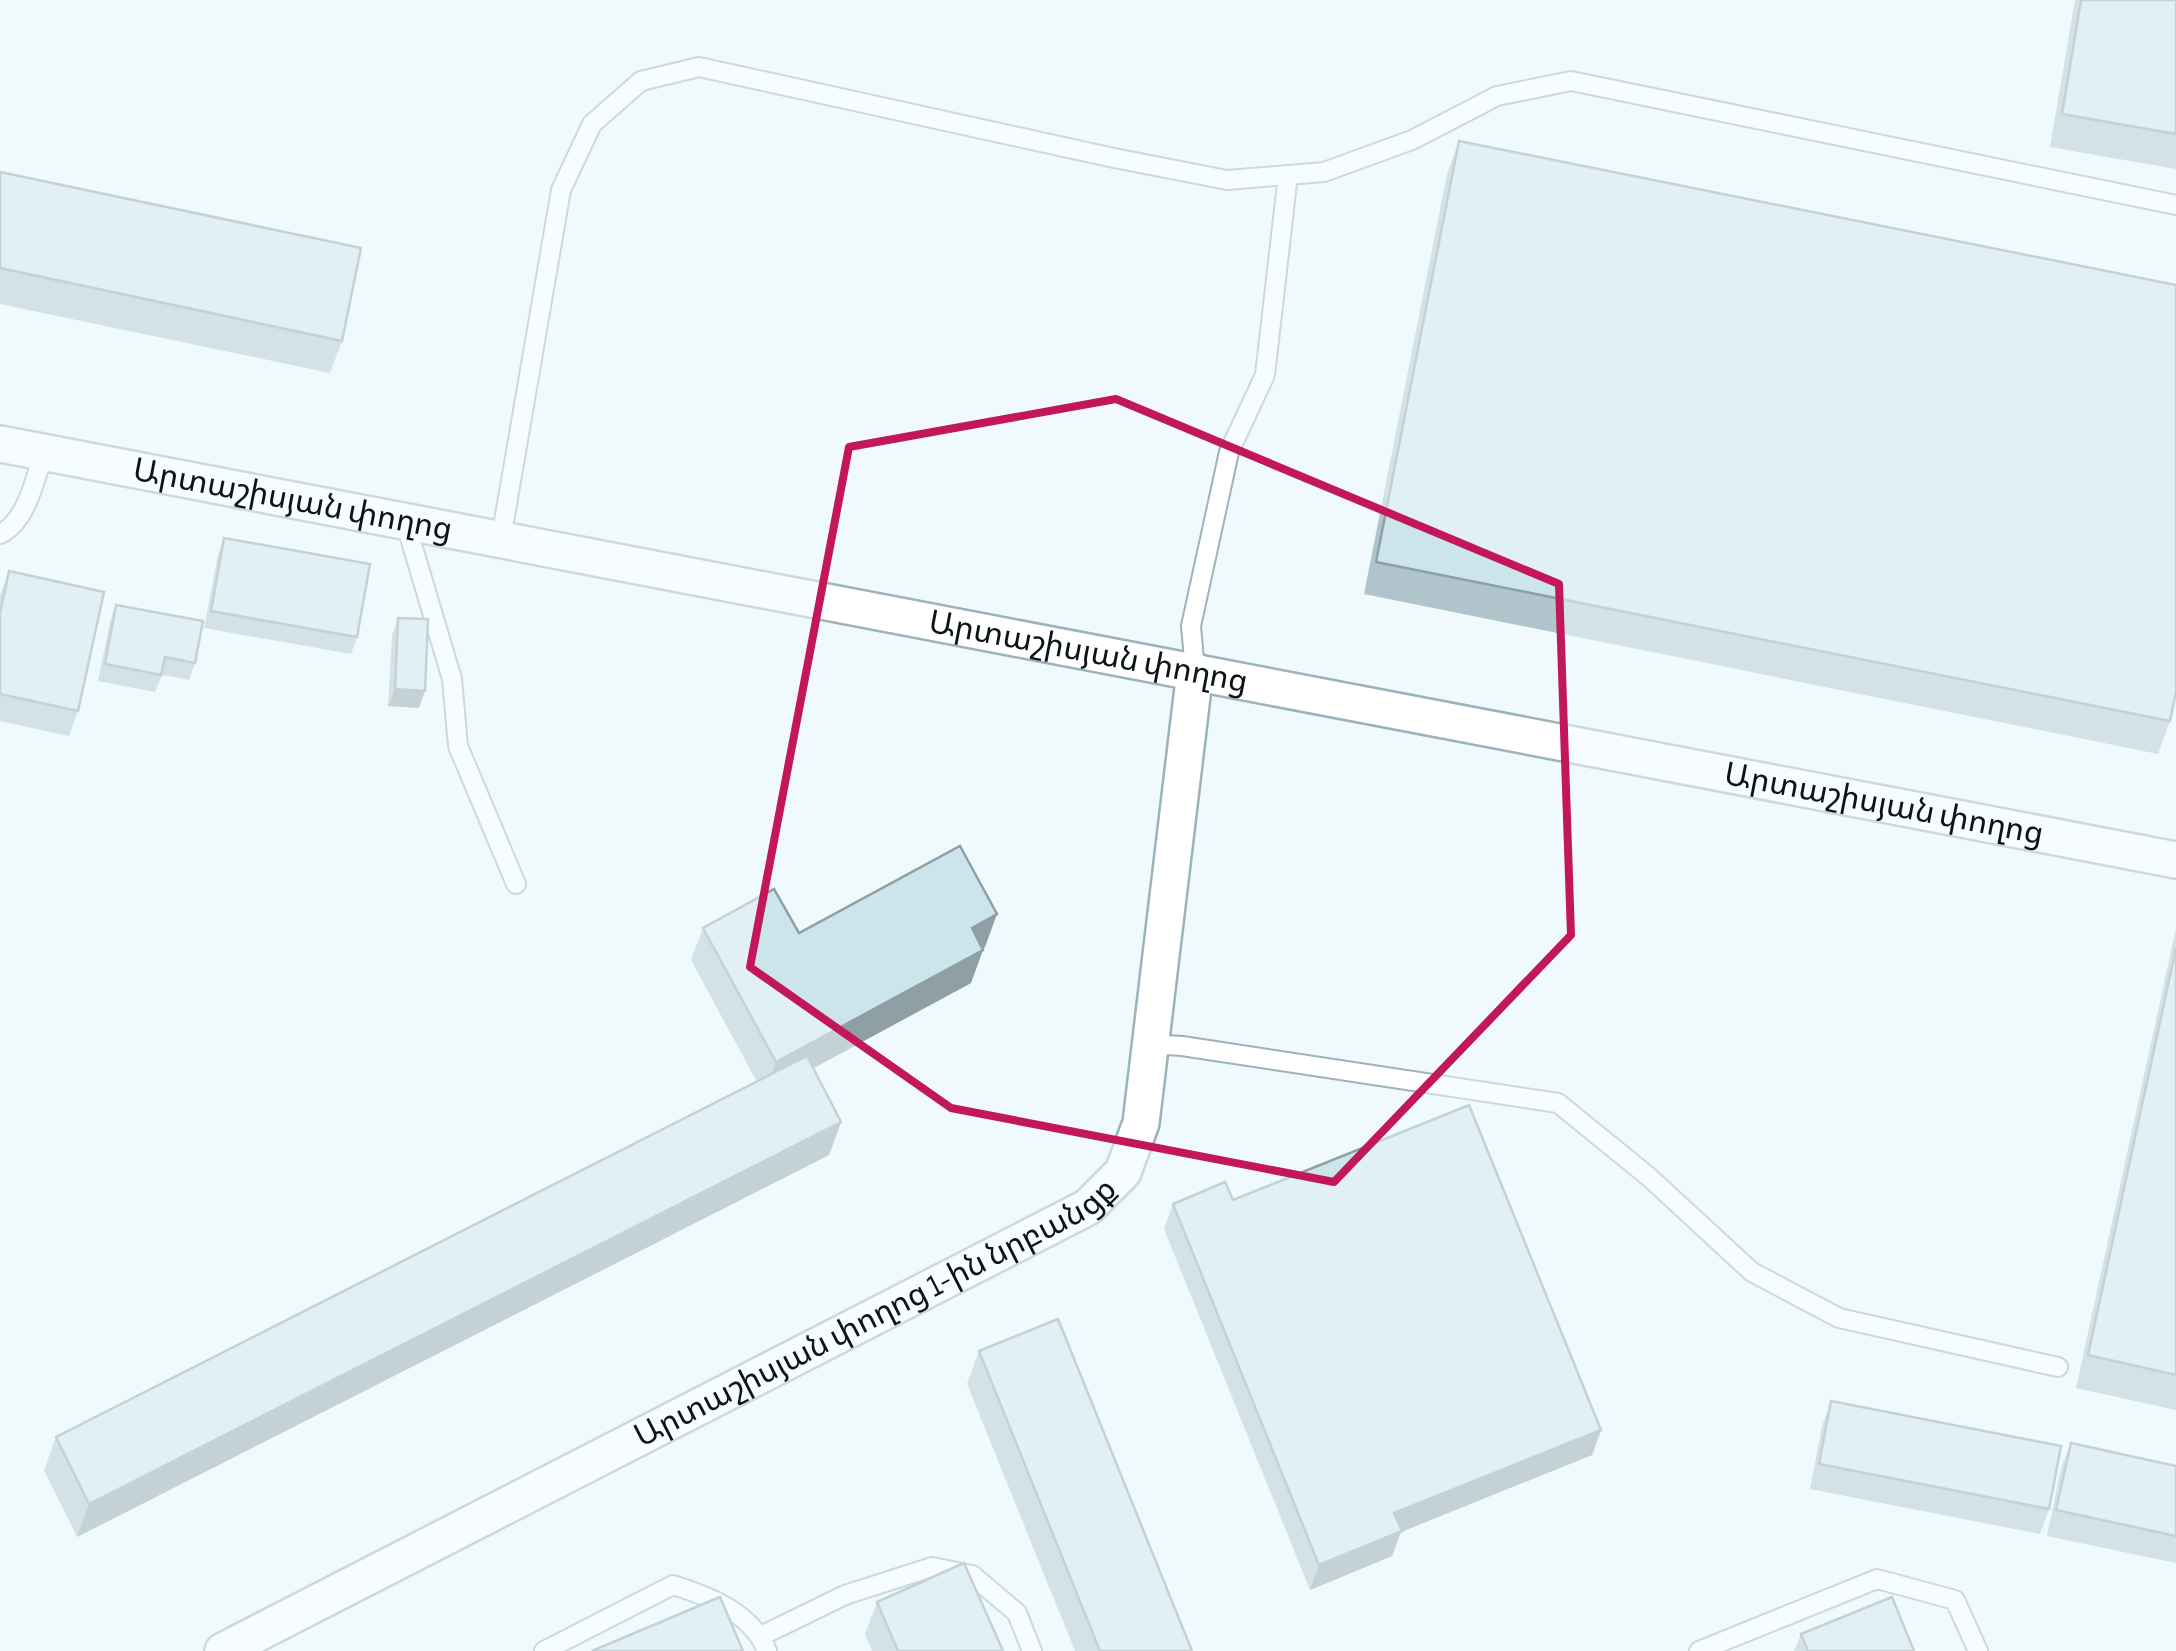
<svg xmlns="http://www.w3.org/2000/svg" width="2176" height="1651" viewBox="0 0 2176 1651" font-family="'Sofia Sans Condensed','Noto Sans Armenian',sans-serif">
<rect width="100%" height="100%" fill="#f0fafd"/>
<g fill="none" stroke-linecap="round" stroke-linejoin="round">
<defs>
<path id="lane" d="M405 521 452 679 458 746 516 884
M0 534C27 521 35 479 44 452
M501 539 561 190 592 124 641 81 699 67 1114 158 1227 180 1324 172 1412 140 1497 96 1571 81 2176 205
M1195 671 1191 626 1229 452 1265 375 1288 175
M1150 1044 1182 1046 1558 1103 1649 1177 1752 1272 1839 1318 2058 1367
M761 1636 845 1595 932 1567 972 1575 1017 1613 1032 1651
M544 1651 673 1585C709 1596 752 1613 767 1651
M1699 1651 1877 1579 1955 1600 1978 1651"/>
<g id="street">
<path id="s1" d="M0 444 2176 860"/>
<path id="s2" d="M223 1651 1088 1207 1123 1172 1141 1123 1195 671"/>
</g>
</defs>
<use href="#lane" stroke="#9bb3b9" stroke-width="22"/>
<use href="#street" stroke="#9bb3b9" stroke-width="40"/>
<use href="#lane" stroke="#fff" stroke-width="18"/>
<use href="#street" stroke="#fff" stroke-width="35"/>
</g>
<path fill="#afc5cb" d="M2075 0H2176V169L2050 147Z
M1459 141 2170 721 2158 754 1364 594 1447 174Z
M0 172 342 341 330 373 0 304Z
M224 538 357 637 351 654 204 628 218 555Z
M9 571 78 711 69 736 0 721V596Z
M116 605 195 663 189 680 162 675 155 692 98 681 110 622Z
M398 618 419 708 388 706 392 635Z
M703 928 985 947 983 949 971 983 813 1068 841 1122 829 1155 77 1537 44 1470 56 1437 757 1082 691 960Z
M2176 928V1410L2076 1388Z
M1233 1200 1601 1430 1592 1455 1401 1532 1392 1556 1310 1590 1164 1229 1173 1204Z
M979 1351 1192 1651H1075L967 1384Z
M1831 1401 2049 1509 2040 1534 1810 1489 1822 1426Z
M2071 1443 2176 1466V1563L2047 1536 2061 1468Z
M877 1602 1003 1651H872L865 1634Z
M1801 1634 1914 1651H1794Z"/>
<path fill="#8fa0a5" d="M395 689 425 691 419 708 388 706Z
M997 914 985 947 960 961 972 928Z
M983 950 971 983 764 1095 776 1062Z
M841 1122 829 1155 77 1537 89 1504Z
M1601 1430 1592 1455 1401 1532 1392 1556 1310 1590 1319 1565 1394 1513Z"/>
<path fill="#cce5ec" stroke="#8fa0a5" stroke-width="2.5" d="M2081 0H2176V134L2062 114Z
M1459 141 2176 285V692L2170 721 1376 562Z
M0 172 361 248 342 341 0 268Z
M224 538 370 564 357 637 211 611Z
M9 571 104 592 78 711 0 694V613Z
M116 605 203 621 195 663 165 657 161 675 105 664Z
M398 618 428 619 425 691 395 689Z
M960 846 997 914 972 928 983 950 776 1062 703 928 774 889 799 933Z
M2176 948V1375L2088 1355Z
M807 1056 841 1122 89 1504 56 1437Z
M1469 1105 1601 1430 1394 1513 1402 1531 1319 1565 1173 1204 1225 1182 1233 1200Z
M1058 1319 1192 1651H1100L979 1351Z
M1831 1401 2061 1446 2049 1509 1819 1464Z
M2071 1443 2176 1466V1536L2056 1510Z
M964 1563 1003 1651H898L877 1602Z
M720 1597 743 1651H592Z
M1892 1597 1914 1651H1808L1801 1634Z"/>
<path d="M0 0H2176V1651H0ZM1116 399 1559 584 1571 935 1334 1182 951 1108 750 967 849 447Z" fill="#f0fafd" fill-opacity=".55" fill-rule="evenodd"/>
<path fill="none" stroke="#c2185b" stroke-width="8" stroke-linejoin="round" d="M1116 399 1559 584 1571 935 1334 1182 951 1108 750 967 849 447Z"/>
<g text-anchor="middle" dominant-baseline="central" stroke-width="8" stroke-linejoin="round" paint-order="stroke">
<g font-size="32" fill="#0c1417" stroke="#fff">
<text stroke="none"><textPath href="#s1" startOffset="298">Արտաշիսյան փողոց</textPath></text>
<text stroke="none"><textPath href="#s1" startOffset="1108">Արտաշիսյան փողոց</textPath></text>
<text stroke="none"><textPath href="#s1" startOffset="1918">Արտաշիսյան փողոց</textPath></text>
<text stroke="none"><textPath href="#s2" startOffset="735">Արտաշիսյան փողոց 1-ին նրբանցք</textPath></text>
</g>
</g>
</svg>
